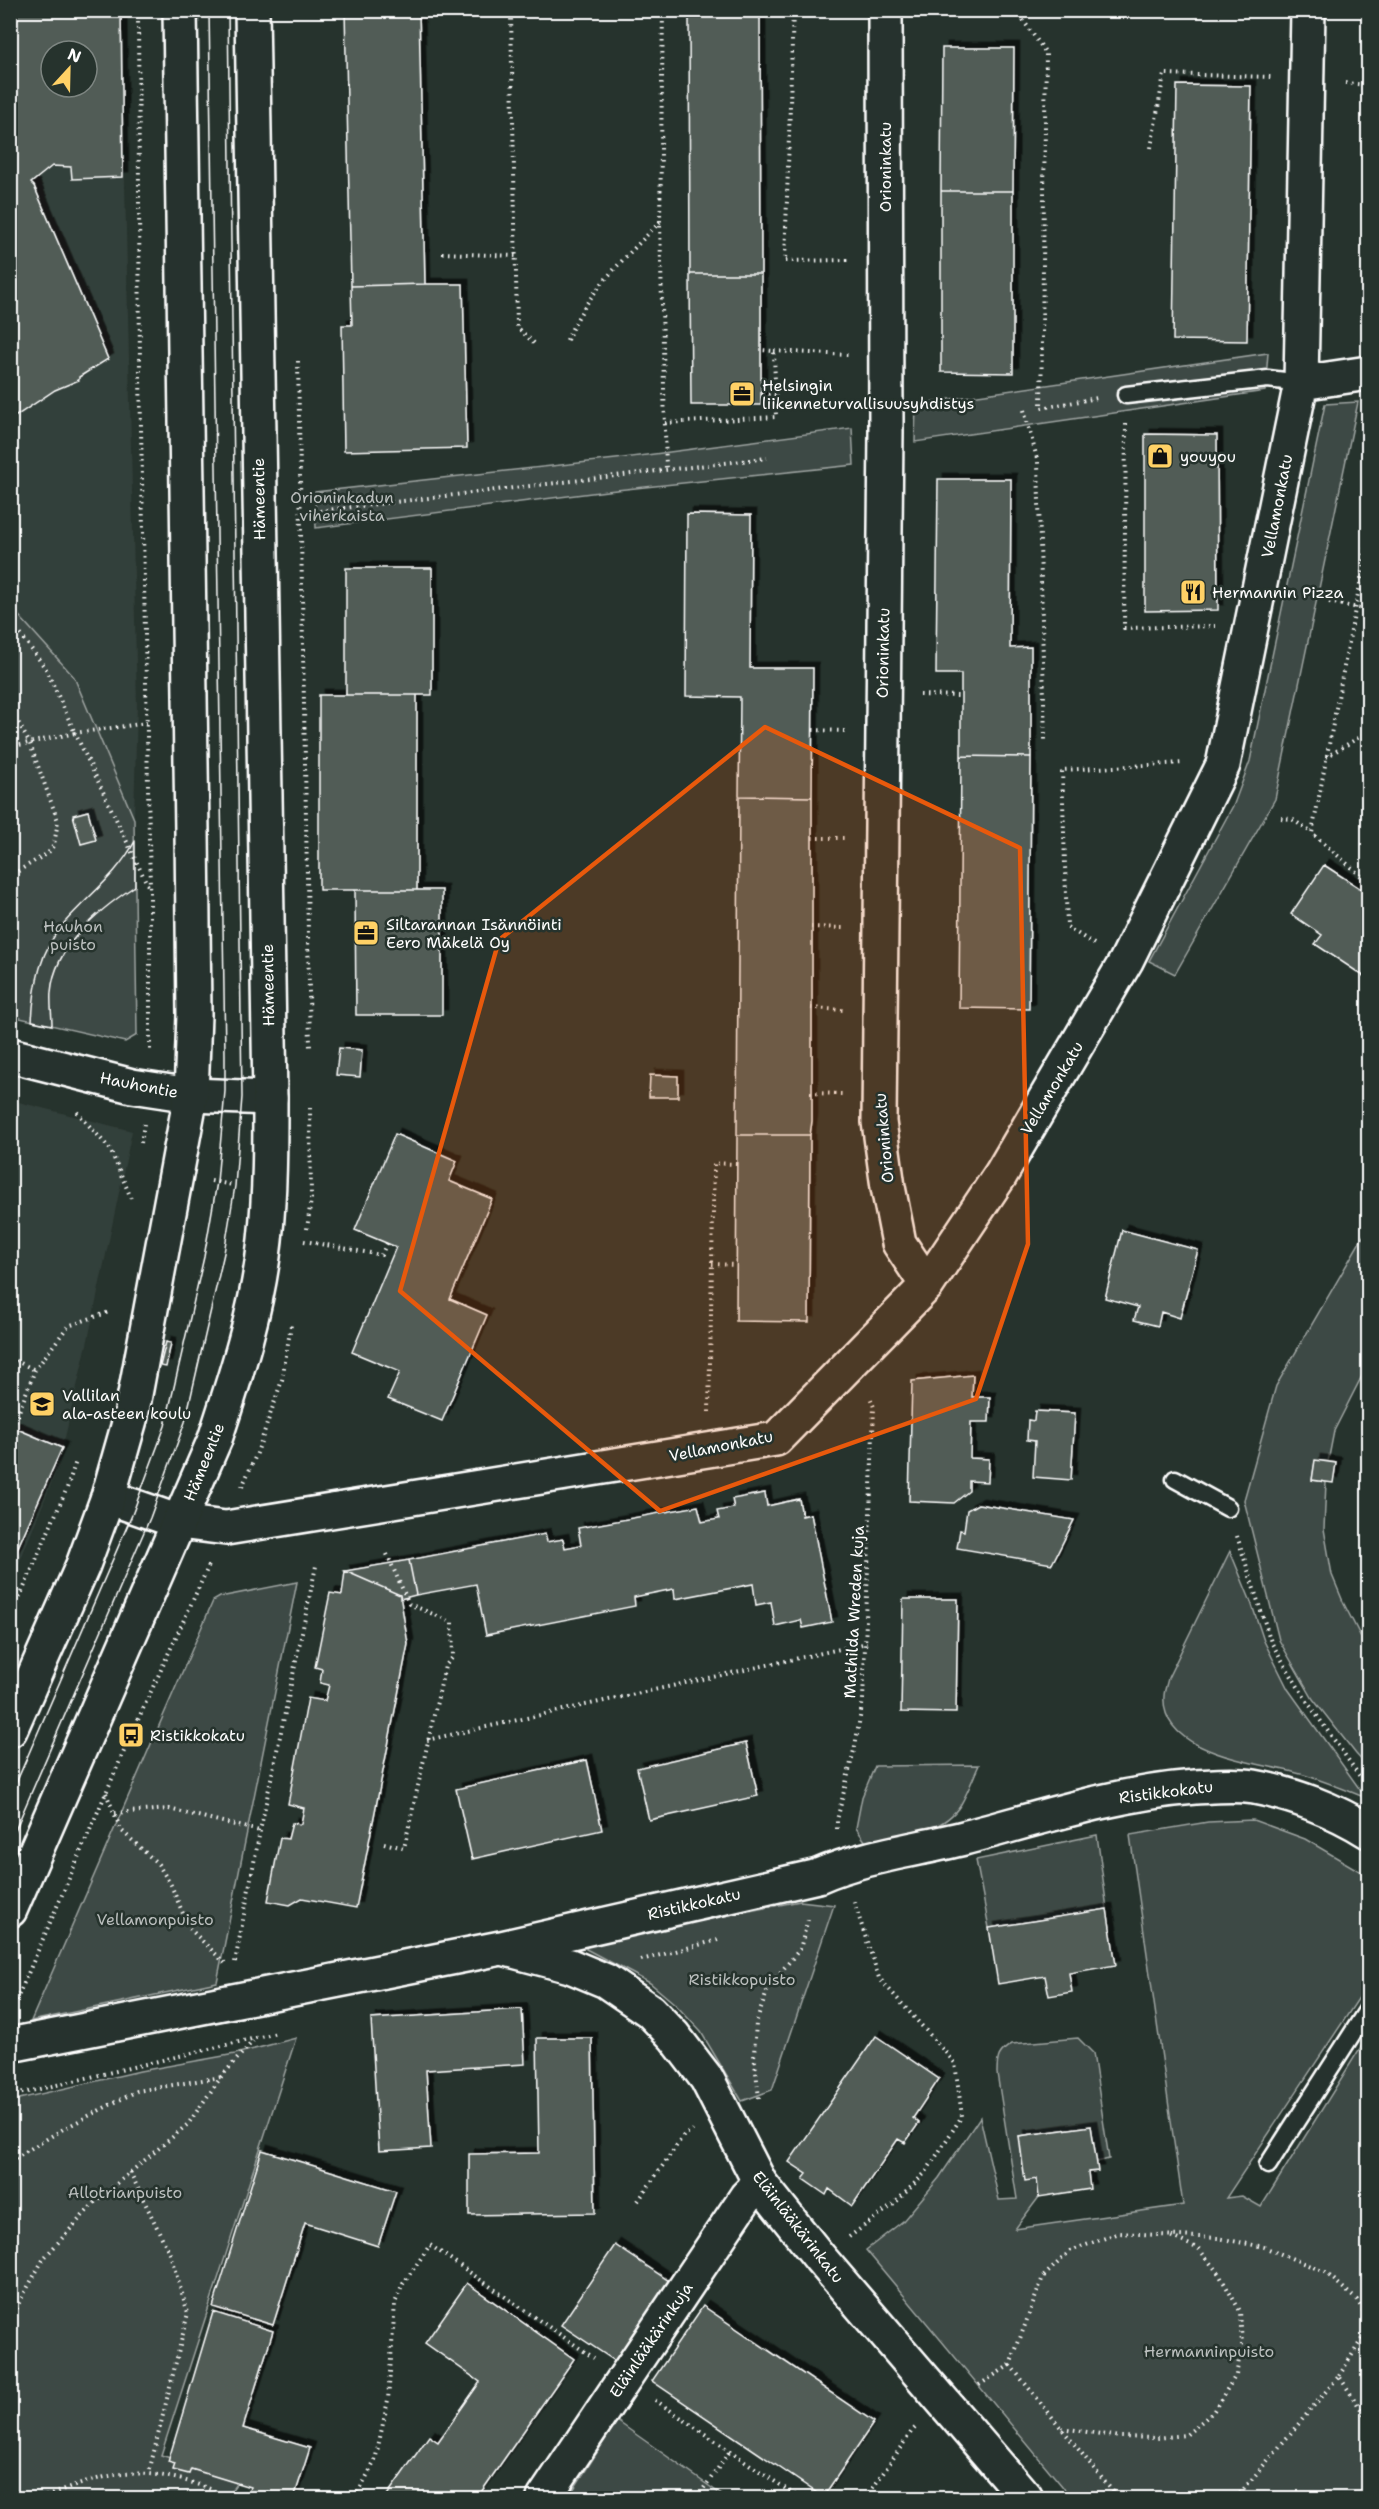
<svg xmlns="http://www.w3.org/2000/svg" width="1379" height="2509" viewBox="0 0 1379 2509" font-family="'Shantell Sans',sans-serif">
<defs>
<filter id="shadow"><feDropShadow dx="5.5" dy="-5.5" stdDeviation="0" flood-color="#0009"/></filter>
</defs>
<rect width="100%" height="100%" fill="#26332d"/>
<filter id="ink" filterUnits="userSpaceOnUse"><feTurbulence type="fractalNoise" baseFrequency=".0167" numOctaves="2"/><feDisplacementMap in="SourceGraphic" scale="12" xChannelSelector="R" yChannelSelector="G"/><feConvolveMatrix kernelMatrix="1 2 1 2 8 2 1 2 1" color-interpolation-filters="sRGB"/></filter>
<g filter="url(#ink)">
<path fill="#333f3a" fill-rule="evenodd" d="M11 11H121L137 706 134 819 74 677 11 607ZM51 51H87V87H51Z
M11 1100 132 1131 88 1340 58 1467 11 1583Z"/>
<path fill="#3e4944" stroke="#9ea4a2" stroke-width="1.5" d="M1268 353 1265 391 915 442 916 404Z
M1358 402 1275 799 1175 974 1149 961 1234 804 1250 761 1325 404Z
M852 428 854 465 607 491 316 528 315 492 616 459Z
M11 607 74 677 134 819 137 1035 125 1042 11 1016Z
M1368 1228V1364L1334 1431 1328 1462 1315 1461 1312 1480 1326 1482 1324 1529 1332 1575 1344 1604 1368 1651V1767L1356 1754 1313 1699 1279 1640 1244 1500 1276 1386Z
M1230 1551 1251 1602 1264 1641 1288 1689 1366 1798C1342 1788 1318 1778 1293 1772 1254 1762 1160 1753 1164 1696 1164 1691 1167 1684 1168 1678Z
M297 1582 217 1982 31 2021 213 1601 220 1597Z
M979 1765C973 1778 968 1792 961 1804 942 1835 898 1837 867 1844L856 1828 862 1797 875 1766Z
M1253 1820 1305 1839 1368 1876V1984L1226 2198 1242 2196 1261 2207 1362 2045 1368 2049V2498H1072L866 2250 903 2221 939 2178 980 2117 999 2200 1017 2199 997 2073C997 2058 998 2052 1012 2044L1078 2038 1093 2053 1109 2159 1097 2162 1091 2126 1019 2136 1037 2179 1039 2197 1015 2229 1183 2205 1130 1835 1208 1822Z
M1097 1835 1107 1909 989 1928 976 1860Z
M800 1901 834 1905 772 2090 742 2101 701 2032 675 2004 650 1983 586 1949 587 1944 591 1942Z
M296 2038 161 2455 239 2480 226 2498H11L10 2101 140 2071 235 2054Z
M617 2421 726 2498H568Z"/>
<path fill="#515c57" stroke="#fff" stroke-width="1.5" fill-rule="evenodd" filter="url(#shadow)" d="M10 10H121L123 177 72 179 71 167 52 166 31 183 34 186 108 359 79 377V380L55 390 10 420ZM51 51H87V87H51Z
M345 10H419L425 284 351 286Z
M689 15H760L761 274H690Z
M942 48H1014L1013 191H941Z
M1177 85 1251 86 1247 341 1173 340Z
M941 191H1013V373L941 372Z
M690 274H761V405H691Z
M425 284H463L467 448 344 451 342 325H352L351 286Z
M1145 434 1217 435 1218 610 1145 611Z
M1368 461V493L1362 492Z
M938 479H1011L1010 648 1031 647V757L961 756V674H936Z
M687 514 751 515 750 668H813L812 797 739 796 740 697 686 696Z
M346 568H432V695H346Z
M319 695H417V890H319Z
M961 756 1031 757 1029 1009 959 1008Z
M739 796 812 797V1121L810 1135H737Z
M88 811 96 840 81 844 73 815Z
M1324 865 1367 893 1368 891V979L1315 944 1322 935 1291 914Z
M355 890H442V1015H356Z
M339 1048 362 1050 360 1077 336 1075Z
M650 1075 678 1076V1097H649Z
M395 1134 457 1161 449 1181 492 1199 450 1299 487 1315 442 1421 388 1399 400 1372 352 1352 396 1247 355 1230Z
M737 1135H810L809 1322 736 1321Z
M1122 1230 1198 1250 1180 1318 1161 1312 1158 1326 1134 1320 1138 1307 1105 1298Z
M166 1342 171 1343 166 1367 160 1366Z
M973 1375 972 1397H990L989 1422H971L970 1458 989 1459 988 1482 969 1481V1491L954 1503 909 1501 912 1381Z
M1035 1411 1075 1413 1071 1480 1033 1477 1035 1441 1027 1440 1028 1420 1034 1421Z
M10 1426 62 1448 10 1565Z
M1315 1460 1336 1463 1333 1483 1312 1480Z
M765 1493 767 1506 799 1499 802 1516 811 1514 832 1622 803 1628 801 1620 775 1626 771 1602 756 1605 753 1584 675 1599 674 1589 634 1597 635 1606 486 1635 476 1584 416 1595 409 1560 545 1534 547 1542 563 1539 565 1548 581 1545 578 1528 698 1506 702 1522 719 1519 717 1511 734 1508 732 1499Z
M978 1504 1074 1520 1052 1564 957 1548 960 1530 964 1531 967 1510Z
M409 1560 416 1595 400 1599V1595L345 1571Z
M345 1571 400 1595 408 1644 356 1908 302 1898 290 1905 268 1901 280 1838 288 1839 292 1823 301 1824 304 1808 288 1804 308 1698 325 1701 329 1685 320 1683 322 1669 315 1667 330 1593 342 1595Z
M903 1599H958L956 1713 901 1712Z
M746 1743 758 1796 649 1820 637 1768Z
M587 1760 602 1830 472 1859 456 1789Z
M1107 1909 1116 1965 1069 1973 1072 1992 1049 1996 1045 1976 998 1984 989 1928Z
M522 2009 525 2064 426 2070 431 2148 379 2151 371 2019Z
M876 2036 939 2079 913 2118 919 2123 905 2143 898 2139 852 2206 829 2189 826 2195 803 2179 807 2174 789 2162Z
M537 2038H592L595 2213 469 2215V2154L539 2153Z
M1091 2126 1098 2171 1088 2172 1090 2189 1039 2197 1037 2179 1025 2181 1019 2136Z
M262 2150 396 2191 378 2246 305 2223 273 2325 213 2307Z
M615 2245 669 2281 615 2361 561 2325Z
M467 2283 574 2359 477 2498H385L429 2436 438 2442 480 2382 425 2343Z
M703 2306 874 2422 823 2497 652 2381Z
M213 2312 273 2331 243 2428 310 2448 294 2498 266 2492 264 2498 248 2494 250 2487 191 2469 189 2474 173 2470 175 2464 168 2462Z"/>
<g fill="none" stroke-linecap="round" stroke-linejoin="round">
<defs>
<path id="lane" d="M1126 395 1268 379 1301 383
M1175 1479 1228 1508
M1268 2165 1368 2009"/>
<path id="street" d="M885 10 886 431 879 1122 888 1187 899 1243 927 1285
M1301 383 1368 373
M10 1055 132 1086 191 1095 270 1098
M108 1497 179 1522 226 1528 776 1439 927 1285 1001 1174 1126 961 1223 765 1301 383 1308 10
M506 1949 570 1966 606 1981 650 2011 674 2036 707 2079 760 2183 820 2258 1026 2498
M10 2045 501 1948 818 1876C864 1856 916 1850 964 1838 1040 1818 1116 1793 1195 1787 1215 1786 1235 1784 1254 1787 1293 1794 1335 1810 1368 1831
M544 2498 746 2197 760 2183"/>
<path id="secondary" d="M10 1730 83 1565 108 1497 131 1416 191 1095 194 1015 192 832 180 10
M10 1910 215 1439C236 1375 258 1308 265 1240 270 1193 270 1145 270 1098L252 10"/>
</defs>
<use href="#lane" stroke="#fff" stroke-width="21"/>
<use href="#street" stroke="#fff" stroke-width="38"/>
<use href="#secondary" stroke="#fff" stroke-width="38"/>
<path stroke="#fff" stroke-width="4" stroke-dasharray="1.5 4.5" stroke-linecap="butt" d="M138 10 140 376 150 889V1051
M663 10 660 222 666 470
M793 10 785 261 848 260
M1016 10 1046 53 1041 408 1097 398
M1202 10 1270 12
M437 15H511L517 327 535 344
M1345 83 1368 85
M1151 148 1164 74 1271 77
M442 253 516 256
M567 340C586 293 625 258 660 222
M774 351 848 355
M298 361 310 1049
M762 394H775
M1024 410 1038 462 1045 740
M665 423 776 417 774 351 761 350
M1126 424 1124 628 1215 626
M302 513 767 458
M1368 542 1312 833 1368 882
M1329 602 1368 610
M10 620 46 669 75 733 10 747
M920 695 961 696
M10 707 30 744 58 821 54 845 48 853 10 876
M147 723 75 733 149 888
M813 730 845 731
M1326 757 1368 732
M1281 818 1292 819 1312 833
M812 838H844
M811 927 844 928
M1094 944 1067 927 1062 770 1183 763
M811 1008 843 1010
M810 1093 843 1094
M77 1112 110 1149 131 1198
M141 1143 144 1124
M211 1181 233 1185
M307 1229 311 1199 310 1108
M304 1241 381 1255 387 1243
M712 1264 736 1265
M10 1358 35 1370
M709 1412 714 1163 737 1164
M13 1427 35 1370 68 1326 109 1312
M242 1487 257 1453 282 1380 291 1325
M1237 1536 1271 1642 1308 1703 1366 1785
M10 1620 67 1488 76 1461
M427 1740 867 1643
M106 1793 121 1830 158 1864 171 1885 189 1928 226 1964
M115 1813 169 1809 260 1831
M837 1829V1820L855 1746 863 1700 874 1407 870 1397
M384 1843 404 1848 445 1666 453 1657 452 1622 409 1604 387 1554
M641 1960 718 1940
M235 1962 260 1831 316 1566
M14 2006 131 1735 210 1563
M10 2096 277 2033
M759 2098 754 2054 756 2023 769 1986 800 1949 808 1919
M10 2161 65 2128 137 2091 221 2077
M130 2172 170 2254 188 2313 149 2472
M638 2201 684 2135 693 2130
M849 2237 893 2205 926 2172 962 2116 955 2063 879 1978 854 1902
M10 2319 44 2258 96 2201 188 2124 221 2077 253 2041
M1010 2365 1118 2498
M1339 2376 1368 2329
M979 2385 1010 2365 1043 2277 1070 2251 1119 2233 1218 2238 1264 2247 1325 2272 1357 2300 1368 2319
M655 2400 799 2498
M1062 2428 1120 2437 1157 2438 1186 2435 1213 2412 1236 2375 1242 2345 1240 2311 1219 2274 1199 2249 1170 2236
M40 2498C64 2491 90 2479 115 2475 153 2469 196 2481 230 2498
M355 2498 375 2461 388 2400 395 2303 403 2284 430 2245 594 2358
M697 2498 730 2451
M866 2498 912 2431 917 2426
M1236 2498 1339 2376 1368 2420"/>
<use href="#lane" stroke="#26332d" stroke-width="16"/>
<use href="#street" stroke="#26332d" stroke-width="33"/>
<use href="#secondary" stroke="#26332d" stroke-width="33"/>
<path stroke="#fff" stroke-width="1.5" d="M135 841V886C99 910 55 945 51 992 50 1003 52 1015 52 1025L32 1021C34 985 40 949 65 922 90 894 118 874 135 841Z
M10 1797 132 1515 165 1426 204 1257 217 1182 225 1091V1055L209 10
M10 1842 150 1518 185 1422 224 1253 235 1186 242 1097 228 10"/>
</g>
</g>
<path fill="#e8590c" fill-opacity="0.2" stroke="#e8590c" stroke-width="4.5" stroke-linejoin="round" d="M765 727 1020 848 1028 1244 976 1399 660 1511 400 1291 499 940Z"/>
<defs>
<symbol id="office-square" viewBox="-11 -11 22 22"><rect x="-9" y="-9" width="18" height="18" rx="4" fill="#ffd166" stroke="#26332d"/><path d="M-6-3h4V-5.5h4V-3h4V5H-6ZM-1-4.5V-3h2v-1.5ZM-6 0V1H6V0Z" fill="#111"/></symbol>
<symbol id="shop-square" viewBox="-11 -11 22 22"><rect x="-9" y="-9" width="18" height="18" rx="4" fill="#ffd166" stroke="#26332d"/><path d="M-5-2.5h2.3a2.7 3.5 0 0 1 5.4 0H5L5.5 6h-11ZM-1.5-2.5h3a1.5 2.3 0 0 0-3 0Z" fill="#111"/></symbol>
<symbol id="restaurant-square" viewBox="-11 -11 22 22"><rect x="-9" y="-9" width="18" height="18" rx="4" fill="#ffd166" stroke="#26332d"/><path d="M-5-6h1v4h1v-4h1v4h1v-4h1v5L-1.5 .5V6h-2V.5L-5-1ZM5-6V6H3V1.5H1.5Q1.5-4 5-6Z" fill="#111"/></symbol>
<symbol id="school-square" viewBox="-11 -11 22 22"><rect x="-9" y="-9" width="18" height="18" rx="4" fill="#ffd166" stroke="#26332d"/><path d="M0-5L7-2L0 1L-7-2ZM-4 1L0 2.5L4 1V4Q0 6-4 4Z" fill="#111"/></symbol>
<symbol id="bus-square" viewBox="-11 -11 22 22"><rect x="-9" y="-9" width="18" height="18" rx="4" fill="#ffd166" stroke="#26332d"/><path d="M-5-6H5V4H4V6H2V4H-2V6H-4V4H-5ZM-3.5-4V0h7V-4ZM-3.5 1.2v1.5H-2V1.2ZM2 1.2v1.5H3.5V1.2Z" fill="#111"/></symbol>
</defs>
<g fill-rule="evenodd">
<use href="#office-square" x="727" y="379" width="30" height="30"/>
<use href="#shop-square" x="1145" y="441" width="30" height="30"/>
<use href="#restaurant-square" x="1178" y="577" width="30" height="30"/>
<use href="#office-square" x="351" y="918" width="30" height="30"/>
<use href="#school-square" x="27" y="1389" width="30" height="30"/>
<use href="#bus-square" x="116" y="1720" width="30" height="30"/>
</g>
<g text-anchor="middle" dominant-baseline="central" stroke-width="5" stroke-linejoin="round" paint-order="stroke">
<g font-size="16" fill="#fff" stroke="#26332d">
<text transform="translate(885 167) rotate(-90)">Orioninkatu</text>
<text transform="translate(259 499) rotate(-91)">Hämeentie</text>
<text transform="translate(1277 506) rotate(-79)">Vellamonkatu</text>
<text transform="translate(883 653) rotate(-89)">Orioninkatu</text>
<text transform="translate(268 985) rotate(-91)">Hämeentie</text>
<text transform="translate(139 1085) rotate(11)">Hauhontie</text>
<text transform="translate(1052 1088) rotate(-59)">Vellamonkatu</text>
<text transform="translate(884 1138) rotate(-95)">Orioninkatu</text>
<text transform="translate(721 1446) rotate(-11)">Vellamonkatu</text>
<text transform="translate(204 1462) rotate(-68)">Hämeentie</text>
<text transform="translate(854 1612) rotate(-87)">Mathilda Wreden kuja</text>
<text transform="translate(1166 1792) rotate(-7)">Ristikkokatu</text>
<text transform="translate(694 1904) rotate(-13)">Ristikkokatu</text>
<text transform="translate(798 2227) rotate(52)">Eläinlääkärinkatu</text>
<text transform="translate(651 2340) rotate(-56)">Eläinlääkärinkuja</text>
</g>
<g font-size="16" fill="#fff" stroke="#26332d" text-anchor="start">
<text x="762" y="385">Helsingin<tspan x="762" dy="18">liikenneturvallisuusyhdistys</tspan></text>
<text x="1180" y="456">youyou</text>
<text x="1212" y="592">Hermannin Pizza</text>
<text x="386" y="924">Siltarannan Isännöinti<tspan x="386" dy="18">Eero Mäkelä Oy</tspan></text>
<text x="62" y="1395">Vallilan<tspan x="62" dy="18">ala-asteen koulu</tspan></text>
<text x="150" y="1735">Ristikkokatu</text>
</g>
<g font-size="16" fill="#bbbfbe" stroke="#26332d">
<text x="342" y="497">Orioninkadun<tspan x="342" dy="18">viherkaista</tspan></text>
<text x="73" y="926">Hauhon<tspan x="73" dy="18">puisto</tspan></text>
<text x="155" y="1919">Vellamonpuisto</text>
<text x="742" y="1979">Ristikkopuisto</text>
<text x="125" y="2192">Allotrianpuisto</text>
<text x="1209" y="2351">Hermanninpuisto</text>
</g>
</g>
<rect width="1379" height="2509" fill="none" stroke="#26332d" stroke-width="36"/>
<rect x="18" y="18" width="1343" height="2473" fill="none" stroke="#fff" stroke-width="2" filter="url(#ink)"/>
<g transform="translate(69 69) rotate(22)"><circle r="28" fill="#26332d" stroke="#7d8581" stroke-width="1.5"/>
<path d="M0-4.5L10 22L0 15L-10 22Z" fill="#ffd166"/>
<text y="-9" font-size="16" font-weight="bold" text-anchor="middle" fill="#ffffff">N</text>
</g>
</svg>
